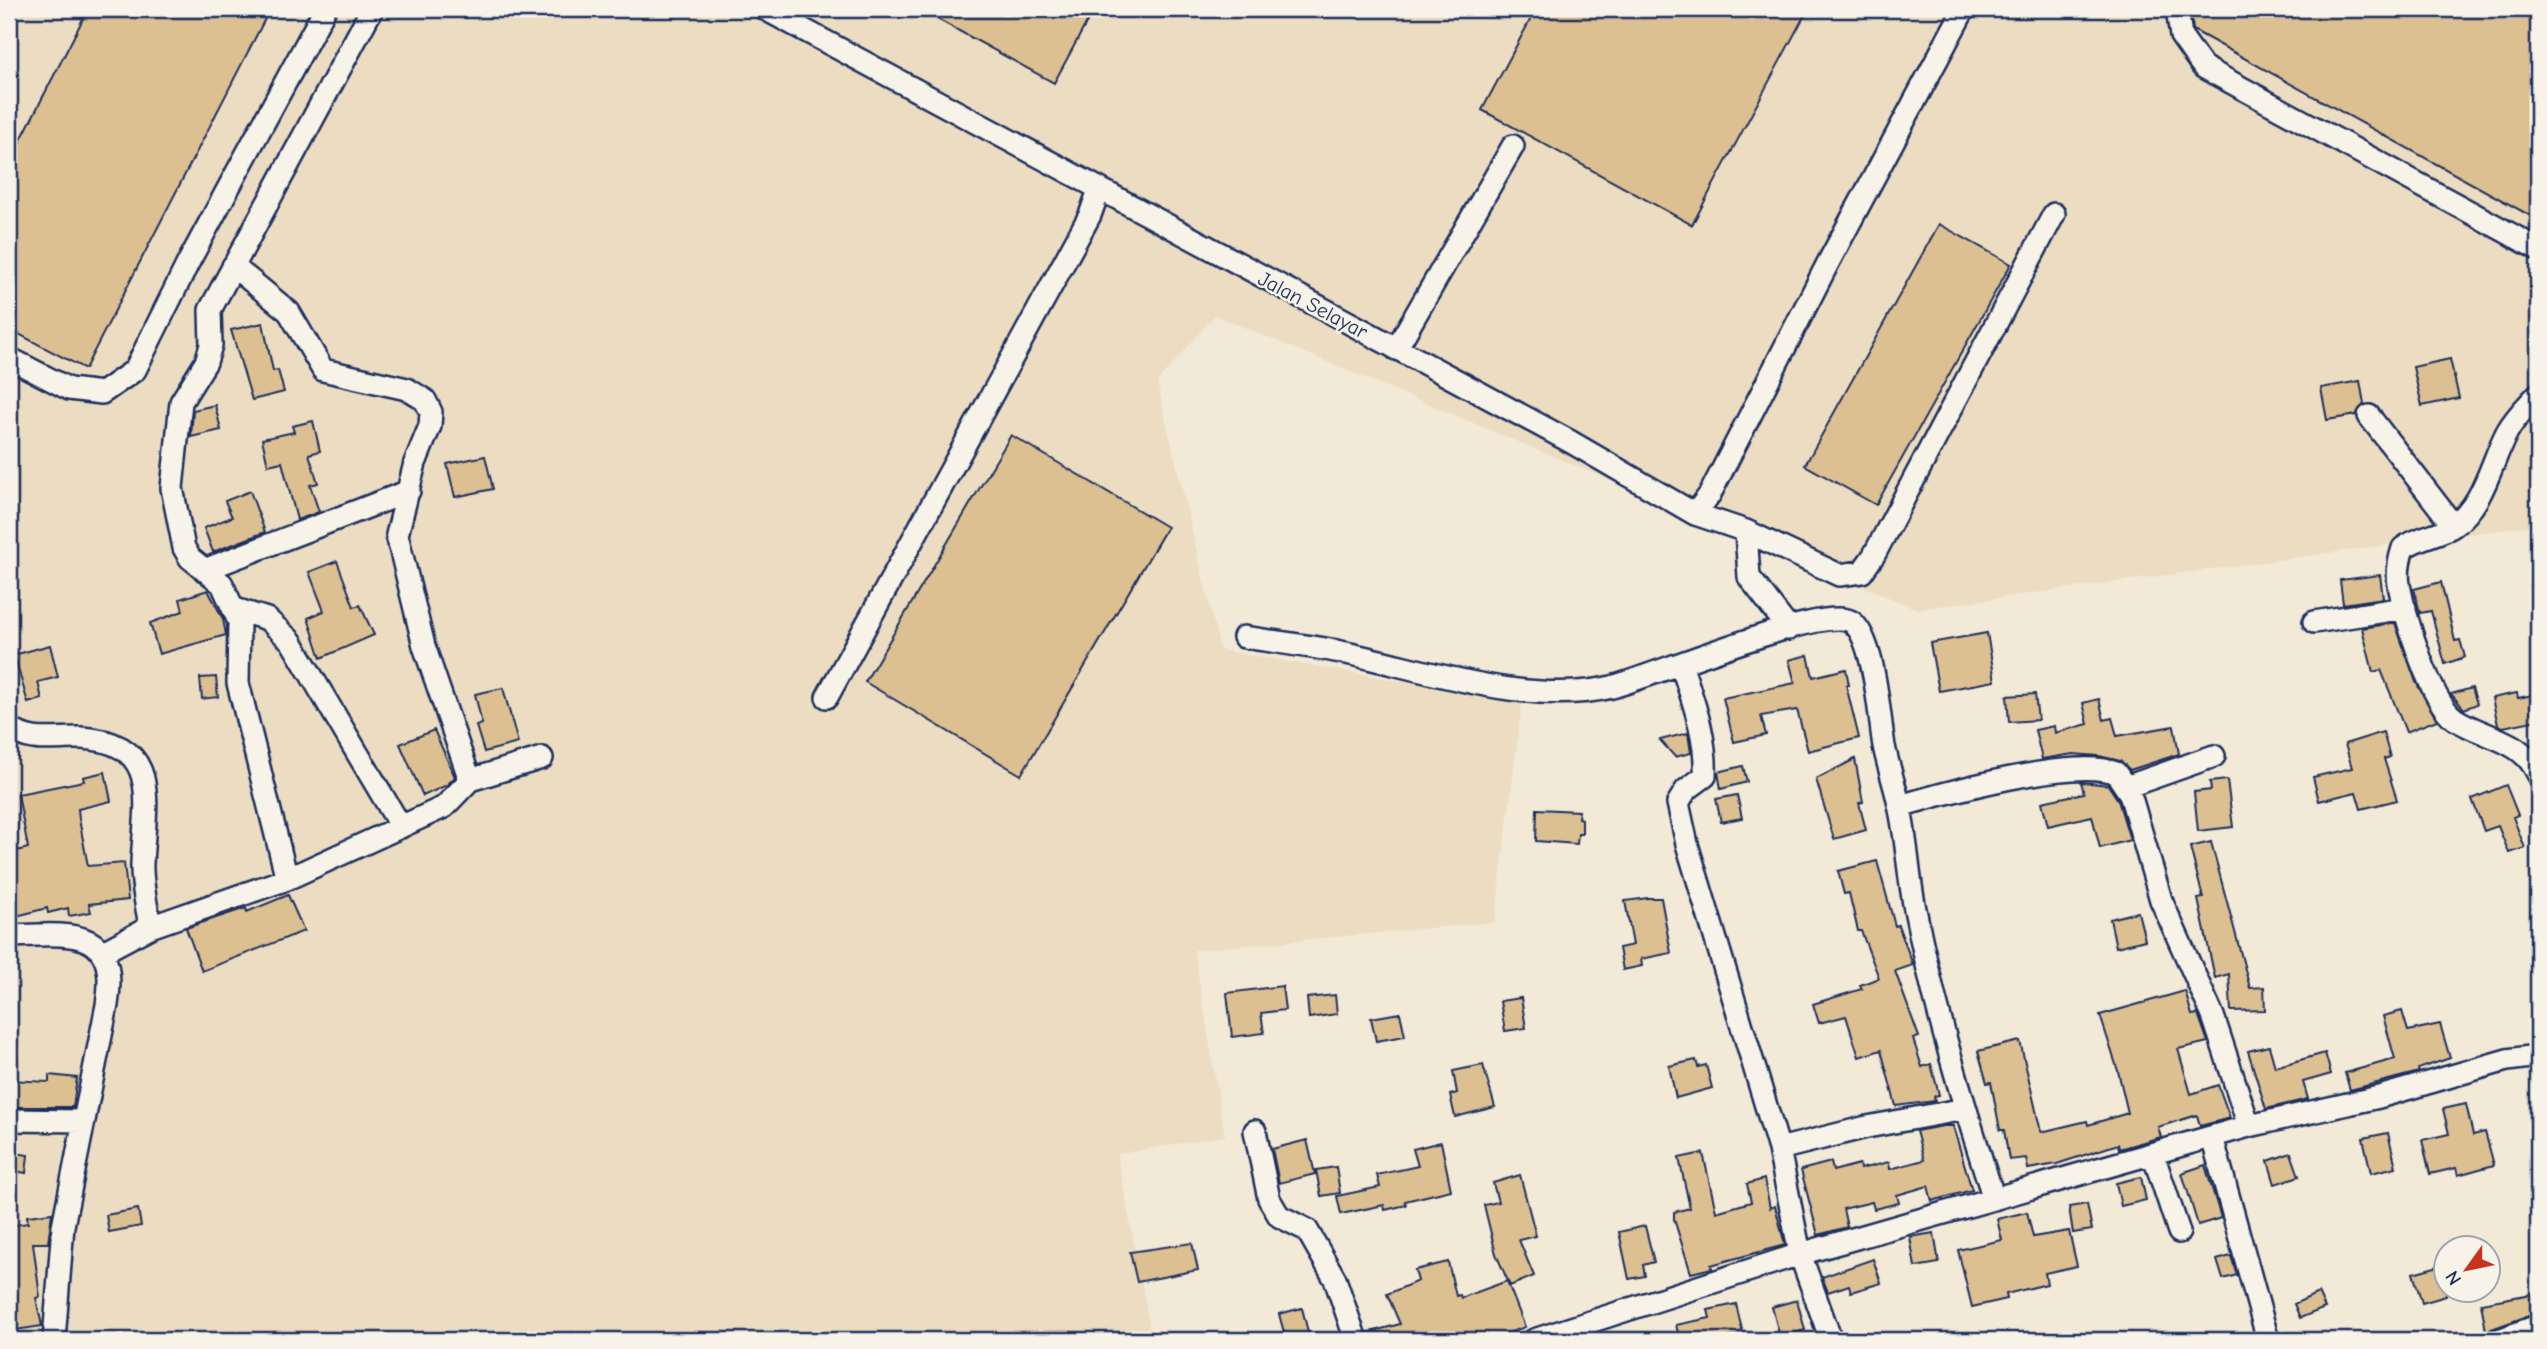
<svg xmlns="http://www.w3.org/2000/svg" width="2547" height="1349" viewBox="0 0 2547 1349" font-family="'Comic Neue',sans-serif">
<rect width="100%" height="100%" fill="#f2e9d7"/>
<filter id="ink" filterUnits="userSpaceOnUse"><feTurbulence type="fractalNoise" baseFrequency=".0143" numOctaves="2"/><feDisplacementMap in="SourceGraphic" scale="14" xChannelSelector="R" yChannelSelector="G"/><feConvolveMatrix kernelMatrix="1 2 1 2 8 2 1 2 1" color-interpolation-filters="sRGB"/></filter>
<g filter="url(#ink)">
<path fill="#ecddc2" d="M9 9H2538V533L2535 525 1917 609 1215 315 1157 382 1220 650 1522 702 1495 922 1194 950 1225 1136 1117 1154 1152 1338 1134 1340H9Z"/>
<path fill="#ddc091" stroke="#1b2f5e" stroke-width="2" d="M88 9H270L85 369 9 329V163Z
M919 9H1094L1054 83Z
M1536 9H1808L1692 225 1482 110Z
M2190 9H2538V220L2193 30Z
M1939 224 2011 264 1876 505 1805 465Z
M263 323 273 371 278 370 284 392 252 400 231 330Z
M2450 359 2459 398 2422 406 2413 367Z
M2360 381 2364 404 2356 415 2327 420 2321 388Z
M215 405 221 430 191 437 193 410Z
M313 421 320 451 309 454 318 483 310 485 319 512 297 520 282 462 268 465 262 439 294 432 292 426Z
M1011 435 1167 527 1021 775 865 682Z
M485 456 493 489 455 497 447 464Z
M250 491 265 532 213 552 204 528 232 517 225 501Z
M337 561 354 607 360 605 374 635 321 658 308 618 324 611 309 572Z
M2380 575 2383 598 2343 604 2340 580Z
M2441 582 2455 641 2460 640 2465 657 2445 664 2431 611 2420 613 2414 589Z
M208 590 223 619 226 635 159 654 150 623 183 611 180 599Z
M2395 623 2416 682 2437 720 2406 732 2381 670 2373 672 2362 628Z
M1987 633 1995 681 1939 691 1930 643Z
M50 645 58 677 38 682 42 699 28 703 14 655Z
M1808 655 1813 677 1846 669 1849 685H1846L1859 738 1808 751 1797 710 1761 716 1766 735 1734 742 1723 698 1795 683 1789 660Z
M216 677 218 697 202 699 200 678Z
M503 688 518 743 484 752 476 726 482 724 475 694Z
M2472 688 2477 704 2464 709 2451 694Z
M2517 693 2518 698 2538 694V720L2503 727 2498 725 2492 698Z
M2035 694 2038 720 2009 722 2007 696Z
M2099 699 2104 720 2112 718 2117 736 2174 726 2179 754 2130 770 2120 761 2099 756 2073 754 2042 759 2035 730 2054 726 2055 733 2088 724 2083 703Z
M434 730 455 777 447 785 423 796 400 744Z
M2383 732 2390 757 2384 759 2397 800 2361 809 2356 792 2319 801 2313 777 2352 768 2345 744Z
M1688 733 1691 753 1675 757 1660 740Z
M1855 759 1863 802 1859 803 1866 830 1834 839 1816 779Z
M1743 766 1747 782 1721 789 1718 772Z
M105 772 111 801 78 809 79 819 88 866 124 863 128 900 89 904 91 912 69 916 68 908 48 913 47 908 9 918V853L28 848 18 794 84 781 83 777Z
M2227 780 2233 827 2198 831 2194 792 2211 790 2210 782Z
M2081 782 2108 785 2118 800 2130 840 2100 848 2092 816 2048 826 2042 802 2084 793Z
M2506 785 2518 815 2513 817 2525 848 2509 853 2498 826 2484 831 2472 799Z
M1737 795 1742 818 1721 822 1716 799Z
M1537 809 1579 811 1578 818 1582 819V834H1578L1577 844 1536 841Z
M2211 842 2250 988 2264 987 2265 1010 2231 1011 2229 974 2215 978 2198 899 2203 898 2190 847Z
M1877 861 1895 926 1898 925 1913 965 1895 971 1919 1037 1913 1039 1922 1067 1931 1064 1939 1095 1934 1096 1935 1101 1896 1106 1881 1050 1859 1057 1846 1016 1819 1023 1813 1004 1862 989 1860 985 1879 978 1861 931H1858L1849 893 1844 894 1838 871Z
M288 895 304 931 202 971 186 928 246 908 247 912Z
M1648 898H1661L1671 953 1641 959 1642 966 1623 970 1619 948 1633 945 1625 901Z
M2138 912 2145 940 2116 947 2110 919Z
M1282 986 1285 1010 1261 1013 1264 1033 1232 1037 1227 993Z
M2185 991 2192 1015 2198 1014 2208 1042 2178 1049 2191 1094 2218 1085 2230 1118 2200 1126 2197 1115 2158 1127 2161 1137 2119 1149 2118 1144 2057 1164 2028 1169 2026 1158 2009 1160 2004 1130H2000L1991 1082 1987 1083 1978 1051 2020 1041 2041 1132 2087 1121 2088 1125 2128 1113 2118 1071 2100 1015Z
M1335 995 1337 1014 1309 1018 1307 998Z
M1521 998 1526 1028 1505 1031 1500 1001Z
M2402 1011 2408 1031 2440 1024 2450 1058 2418 1069 2419 1072 2350 1090 2345 1073 2395 1059 2383 1016Z
M1400 1013 1405 1036 1376 1041 1371 1018Z
M2269 1046 2275 1067 2325 1053 2331 1074 2303 1082 2308 1099 2266 1109 2248 1051Z
M1696 1060 1698 1067 1706 1065 1712 1088 1676 1098 1669 1066Z
M1483 1065 1495 1107 1455 1117 1450 1095 1457 1093 1453 1071Z
M49 1075 77 1078 73 1107H9V1080L49 1082Z
M2466 1104 2473 1135 2485 1132 2494 1165 2458 1175 2456 1168 2430 1174 2422 1140 2449 1134 2443 1109Z
M1943 1126H1953L1972 1190 1932 1201 1928 1186 1897 1195 1899 1203 1874 1209 1872 1202 1843 1209 1847 1227 1818 1235 1801 1170 1831 1162 1833 1171 1859 1164 1860 1169 1889 1162 1890 1169 1924 1160 1916 1131Z
M2388 1133 2396 1167 2371 1173 2363 1138Z
M1307 1140 1315 1174 1279 1183 1272 1149Z
M1441 1142 1451 1190 1405 1201 1406 1205 1385 1210 1384 1205 1341 1214 1337 1196 1380 1187 1377 1175 1418 1166 1413 1149Z
M9 1152 28 1155 26 1173 9 1170Z
M1703 1153 1716 1212 1751 1202 1747 1184 1764 1179 1770 1208 1775 1206 1785 1245 1711 1265 1712 1268 1691 1273 1674 1219V1212L1690 1208 1679 1158Z
M2291 1153 2299 1176 2275 1184 2268 1161Z
M2205 1165 2221 1218 2198 1225 2182 1173Z
M1336 1167 1340 1193 1321 1196 1316 1170Z
M1520 1175 1536 1236 1519 1240 1534 1276 1510 1286 1496 1254 1484 1205 1498 1202 1493 1183Z
M2141 1177 2146 1200 2121 1206 2116 1183Z
M2087 1204 2092 1230 2073 1233 2069 1207Z
M138 1209 141 1226 109 1232 106 1215Z
M2027 1212 2033 1237 2069 1231 2077 1266 2045 1273 2047 1284 2006 1294 2007 1299 1972 1307 1958 1250 2002 1240 1997 1219Z
M52 1213 48 1243H33L40 1297 36 1298 42 1326 9 1331V1226L28 1223 27 1216Z
M1645 1226 1654 1262 1643 1265 1645 1276 1629 1279 1619 1232Z
M1934 1233 1939 1263 1915 1267 1910 1237Z
M1192 1243 1198 1270 1137 1282 1130 1252Z
M2231 1256 2237 1275 2223 1279 2217 1260Z
M1873 1259 1881 1283 1851 1292 1849 1285 1828 1292 1822 1277Z
M1448 1262 1456 1296 1460 1295 1461 1298 1507 1281 1525 1327 1489 1340H1369L1367 1333 1400 1324 1387 1294 1418 1281 1415 1270Z
M2446 1264V1296L2422 1303 2413 1273Z
M2318 1293 2325 1308 2300 1318 2294 1304Z
M2532 1294 2536 1313 2486 1331 2481 1303Z
M1797 1300 1805 1330 1780 1337 1772 1307Z
M1736 1304 1743 1334 1714 1340H1680L1676 1325 1710 1318 1708 1310Z
M1302 1308 1310 1340H1286L1279 1314Z"/>
<g fill="none" stroke-linecap="round" stroke-linejoin="round">
<defs>
<path id="minor" d="M765 9 1571 442 1695 514 1746 531 1839 575 1862 572 1874 555 2054 214
M2177 9 2181 36 2203 67 2538 249
M233 266 289 312 323 370 407 389 425 400 431 412 430 426 415 463 397 535 424 646 470 780
M1396 349 1513 146
M9 358 69 389 102 393 135 370 188 263 325 9
M2538 394C2527 406 2515 417 2507 432 2491 462 2484 505 2453 526 2439 535 2420 536 2403 548 2399 560 2397 572 2399 585 2405 616 2430 702 2455 719 2484 738 2523 739 2538 774
M2369 416 2453 525
M1695 514 1710 494 1828 263 1964 9
M1746 531 1749 577 1789 629
M204 570 409 491
M235 609 267 619 291 641 401 827
M2314 622 2405 608
M1244 637C1276 642 1309 646 1341 652 1425 669 1526 707 1612 687 1651 677 1827 603 1852 622 1875 640 1879 717 1884 746 1888 766 1895 785 1899 805 1907 839 1908 875 1915 909 1934 1007 1963 1103 1994 1199
M1681 664C1693 701 1707 737 1705 776L1686 790 1678 803 1687 844 1779 1149 1800 1254 1831 1340
M827 697 1090 215 1099 190
M9 727C29 745 57 737 81 738 163 742 145 804 142 863 141 884 147 906 150 927
M2126 787 2214 756
M1900 806C1944 793 2076 756 2116 773L2130 794 2161 900 2213 1016 2249 1126
M287 879 238 683 239 622 222 584 190 558 184 548 172 488 181 402 206 362 211 345 210 310 372 9
M9 936C69 934 120 925 107 1005L63 1226 54 1340
M103 952 150 927 287 879 444 807 470 780 542 758
M9 1120 83 1121
M1255 1131 1269 1199 1279 1216 1307 1230 1335 1279 1356 1340
M2212 1137 2268 1340
M1779 1149 1867 1127 1965 1109
M2153 1154 2179 1232
M1534 1340 1800 1254 2249 1126 2379 1097 2507 1060 2538 1056
M2499 1340 2538 1326"/>
</defs>
<use href="#minor" stroke="#1b2f5e" stroke-width="26"/>
<use href="#minor" stroke="#f7f3e8" stroke-width="21"/>
</g>
</g>
<g text-anchor="middle" dominant-baseline="central" stroke-width="5" stroke-linejoin="round" paint-order="stroke">
<g font-size="21" fill="#1b2f5e" stroke="#f7f3e8">
<text transform="translate(1313 305) rotate(28)">Jalan Selayar</text>
</g>
</g>
<rect width="2547" height="1349" fill="none" stroke="#f7f3e8" stroke-width="35"/>
<rect x="18" y="18" width="2512" height="1314" fill="none" stroke="#1b2f5e" stroke-width="2.5" filter="url(#ink)"/>
<g transform="translate(2467 1269) rotate(237)"><circle r="33" fill="#f7f3e8" stroke="#9fa5b1" stroke-width="2"/>
<path d="M0-5L12 26L0 18L-12 26Z" fill="#c8321e"/>
<text y="-10" font-size="19" font-weight="bold" text-anchor="middle" fill="#1b2f5e">N</text>
</g>
</svg>
